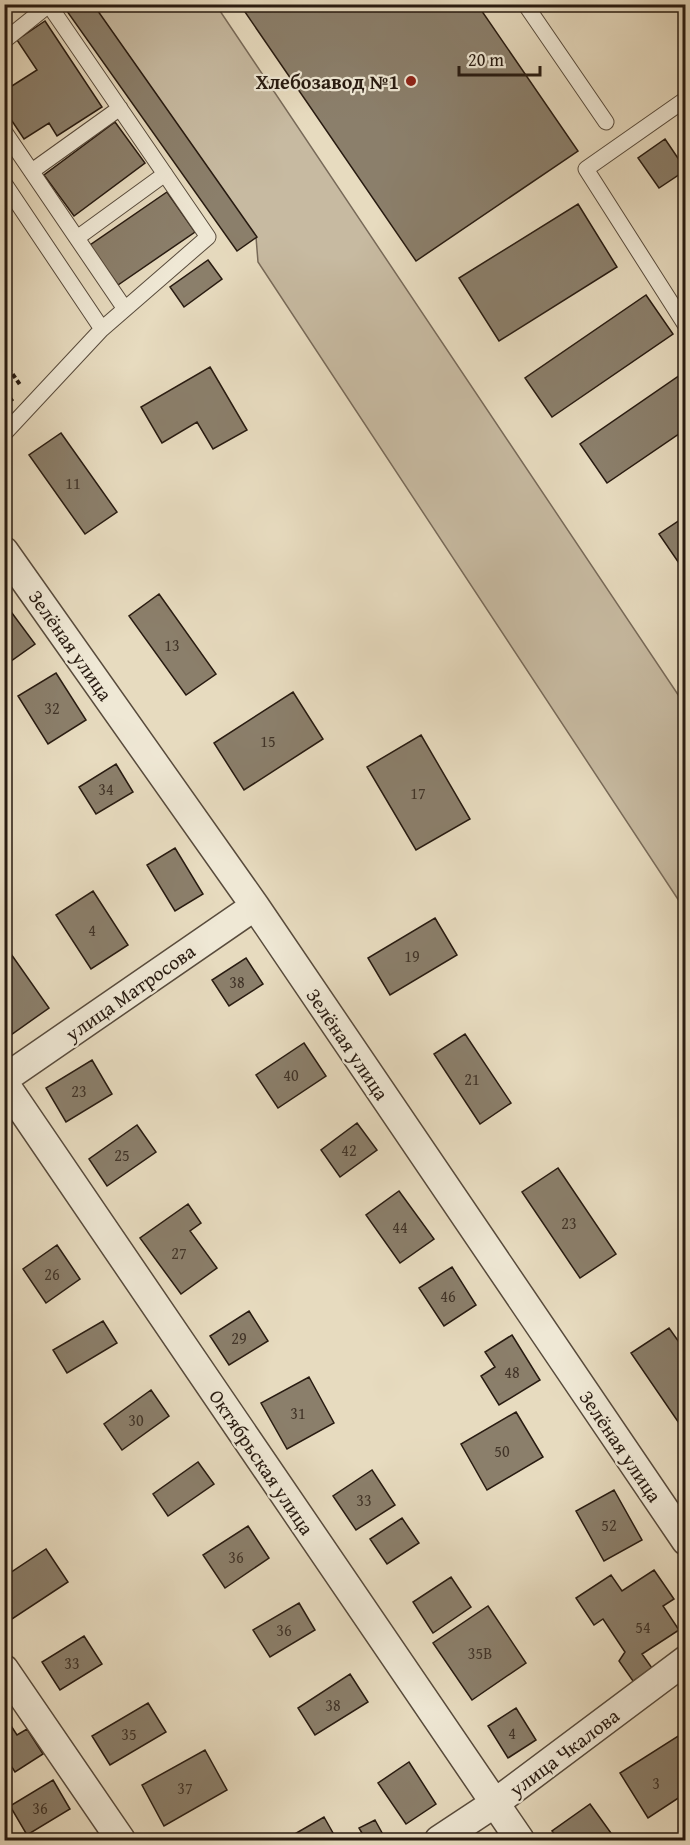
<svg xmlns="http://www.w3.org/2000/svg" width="690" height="1845" viewBox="0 0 690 1845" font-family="'Gentium Book Plus',serif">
<rect width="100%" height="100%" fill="#e7dbbf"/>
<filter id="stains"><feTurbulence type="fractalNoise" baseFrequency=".00333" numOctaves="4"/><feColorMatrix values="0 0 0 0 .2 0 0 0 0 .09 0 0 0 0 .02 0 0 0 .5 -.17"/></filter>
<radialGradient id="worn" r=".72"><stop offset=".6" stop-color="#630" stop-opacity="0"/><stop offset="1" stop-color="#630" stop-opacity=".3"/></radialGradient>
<path fill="#c7baa1" stroke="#786a59" stroke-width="1.5" d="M93 5H216L685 705V910L258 262 256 237Z"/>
<path fill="#8b7f6b" stroke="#281b11" stroke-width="1.5" d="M68 4H93L257 237 237 251 64 7Z
M255 4H477L578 151 416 261 245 12Z
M45 21 102 107 57 136 49 123 24 139 4 109V91L37 70 17 40Z
M115 122 145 163 74 216 44 175Z
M665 139 686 170 659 188 638 158Z
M167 192 195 232 118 285 90 245Z
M578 204 617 267 499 341 459 278Z
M208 260 222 279 184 307 170 287Z
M646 295 673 334 552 417 525 378Z
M210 367 247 430 213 449 197 422 162 443 141 407Z
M686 371V429L607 483 580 444Z
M4 388 13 400 4 406Z
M61 433 117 512 85 534 29 455Z
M686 516V567L683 569 659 534Z
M159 594 216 674 186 695 129 616Z
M9 609 35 644 4 666V613Z
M56 673 86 720 48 744 18 696Z
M293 692 323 739 244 790 214 743Z
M421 735 470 819 416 850 367 767Z
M116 764 133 792 96 814 79 787Z
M175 848 203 894 175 911 147 865Z
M93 891 128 945 91 969 56 915Z
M435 918 457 955 390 995 368 958Z
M11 954 49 1008 8 1037 4 1033V959Z
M246 958 263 984 229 1006 212 980Z
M465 1034 511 1103 480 1124 434 1054Z
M304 1043 326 1076 278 1108 256 1075Z
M92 1060 112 1094 66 1122 46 1088Z
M357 1123 377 1150 340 1177 321 1150Z
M137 1125 156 1152 107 1186 89 1159Z
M558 1168 616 1254 580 1278 522 1192Z
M399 1191 434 1239 400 1263 366 1215Z
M188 1204 201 1223 190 1231 217 1268 181 1294 140 1238Z
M57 1245 80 1279 46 1303 23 1269Z
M452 1267 476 1305 444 1326 419 1288Z
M249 1311 268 1341 229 1365 210 1336Z
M103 1321 117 1343 67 1373 53 1350Z
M669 1328 686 1352V1427L683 1429 631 1353Z
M512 1335 540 1380 499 1405 481 1376 495 1367 485 1352Z
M309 1377 334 1423 287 1449 261 1403Z
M151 1390 169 1416 122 1450 104 1424Z
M516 1412 543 1457 487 1490 461 1444Z
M198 1462 214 1484 168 1516 153 1494Z
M372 1470 395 1505 356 1530 333 1496Z
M614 1490 642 1540 604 1561 576 1511Z
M402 1518 419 1543 387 1564 370 1539Z
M248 1526 269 1558 225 1588 203 1555Z
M46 1549 68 1582 12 1619 4 1608V1577Z
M654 1570 674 1599 663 1606 679 1630 642 1654 652 1668 633 1681 619 1661 625 1652 603 1619 594 1625 576 1598 611 1575 622 1591Z
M451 1577 471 1607 433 1633 413 1602Z
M299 1603 315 1630 270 1657 253 1630Z
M488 1606 526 1663 472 1700 433 1643Z
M84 1636 102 1664 60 1690 42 1662Z
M350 1674 368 1702 315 1735 298 1708Z
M148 1703 166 1732 110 1765 92 1736Z
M516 1708 536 1740 508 1758 488 1726Z
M4 1715 17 1735 27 1729 43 1754 15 1772 8 1761 4 1764Z
M686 1731V1793L648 1818 620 1773Z
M205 1750 227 1790 164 1826 142 1785Z
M409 1762 436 1804 406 1824 378 1783Z
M53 1780 70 1809 27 1835 10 1806Z
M590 1804 616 1840H559L552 1831Z
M324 1817 337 1840H286V1839Z
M375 1820 386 1840H366L359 1828Z"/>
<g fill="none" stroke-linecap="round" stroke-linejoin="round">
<defs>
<path id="service" d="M525 4 606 122
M49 5 208 237 102 329
M4 41 50 4
M686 99 586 169 686 326
M4 131 125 309
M32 171 120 108
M4 183 102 329 4 434
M77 238 165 174"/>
<path id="minor" d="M4 551 255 906 686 1541
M4 1079 255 906
M4 1083 520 1840
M4 1669 121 1840
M439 1840 495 1803 686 1660"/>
</defs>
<use href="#service" stroke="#584b3c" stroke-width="17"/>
<use href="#minor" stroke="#584b3c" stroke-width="31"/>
<path stroke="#281b11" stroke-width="4" stroke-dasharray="4.5 3" stroke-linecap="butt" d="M4 362 21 386"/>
<use href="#service" stroke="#efe8d5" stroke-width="15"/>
<use href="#minor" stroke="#efe8d5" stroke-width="28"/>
</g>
<circle fill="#8f2418" stroke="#efe8d5" stroke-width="2" cx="411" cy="81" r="6"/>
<g text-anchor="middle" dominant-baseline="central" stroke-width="4.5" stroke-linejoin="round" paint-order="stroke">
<g font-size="16" fill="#413428">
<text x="73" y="483">11</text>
<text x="172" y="645">13</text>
<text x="52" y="708">32</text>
<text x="268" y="741">15</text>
<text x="106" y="789">34</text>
<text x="418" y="793">17</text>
<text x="92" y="930">4</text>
<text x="412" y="956">19</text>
<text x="237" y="982">38</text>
<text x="291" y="1075">40</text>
<text x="472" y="1079">21</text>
<text x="79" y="1091">23</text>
<text x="349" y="1150">42</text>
<text x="122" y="1155">25</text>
<text x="569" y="1223">23</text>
<text x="400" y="1227">44</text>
<text x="179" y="1253">27</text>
<text x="52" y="1274">26</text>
<text x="448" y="1296">46</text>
<text x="239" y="1338">29</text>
<text x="512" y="1372">48</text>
<text x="298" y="1413">31</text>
<text x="136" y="1420">30</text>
<text x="502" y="1451">50</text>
<text x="364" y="1500">33</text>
<text x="609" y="1525">52</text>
<text x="236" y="1557">36</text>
<text x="643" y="1627">54</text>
<text x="284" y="1630">36</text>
<text x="480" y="1653">35В</text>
<text x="72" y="1663">33</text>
<text x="333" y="1705">38</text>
<text x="512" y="1733">4</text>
<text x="129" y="1734">35</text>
<text x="656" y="1783">3</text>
<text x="185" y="1788">37</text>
<text x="40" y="1808">36</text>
</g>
<g font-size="20" font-weight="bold" fill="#281b11" stroke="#efe8d5" text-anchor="end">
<text x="399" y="81">Хлебозавод №1</text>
</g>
<g font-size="20" fill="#281b11" stroke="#efe8d5">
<text transform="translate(71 645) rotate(55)">Зелёная улица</text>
<text transform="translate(130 992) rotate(-35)">улица Матросова</text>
<text transform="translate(348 1044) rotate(56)">Зелёная улица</text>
<text transform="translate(621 1446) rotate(56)">Зелёная улица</text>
<text transform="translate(262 1462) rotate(56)">Октябрьская улица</text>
<text transform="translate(564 1752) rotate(-37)">улица Чкалова</text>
</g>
</g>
<rect width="690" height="1845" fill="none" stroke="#e7dbbf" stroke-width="24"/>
<rect x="6" y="6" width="678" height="1833" fill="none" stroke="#281b11" stroke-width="3"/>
<rect x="12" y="12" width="666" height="1821" fill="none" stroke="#281b11" stroke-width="1.5"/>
<path d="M459 66v9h81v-9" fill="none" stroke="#281b11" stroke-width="3"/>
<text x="468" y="66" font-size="18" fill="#281b11" stroke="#efe8d5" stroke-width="4.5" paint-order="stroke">20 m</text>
<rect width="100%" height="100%" filter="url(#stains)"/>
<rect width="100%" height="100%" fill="url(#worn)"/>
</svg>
